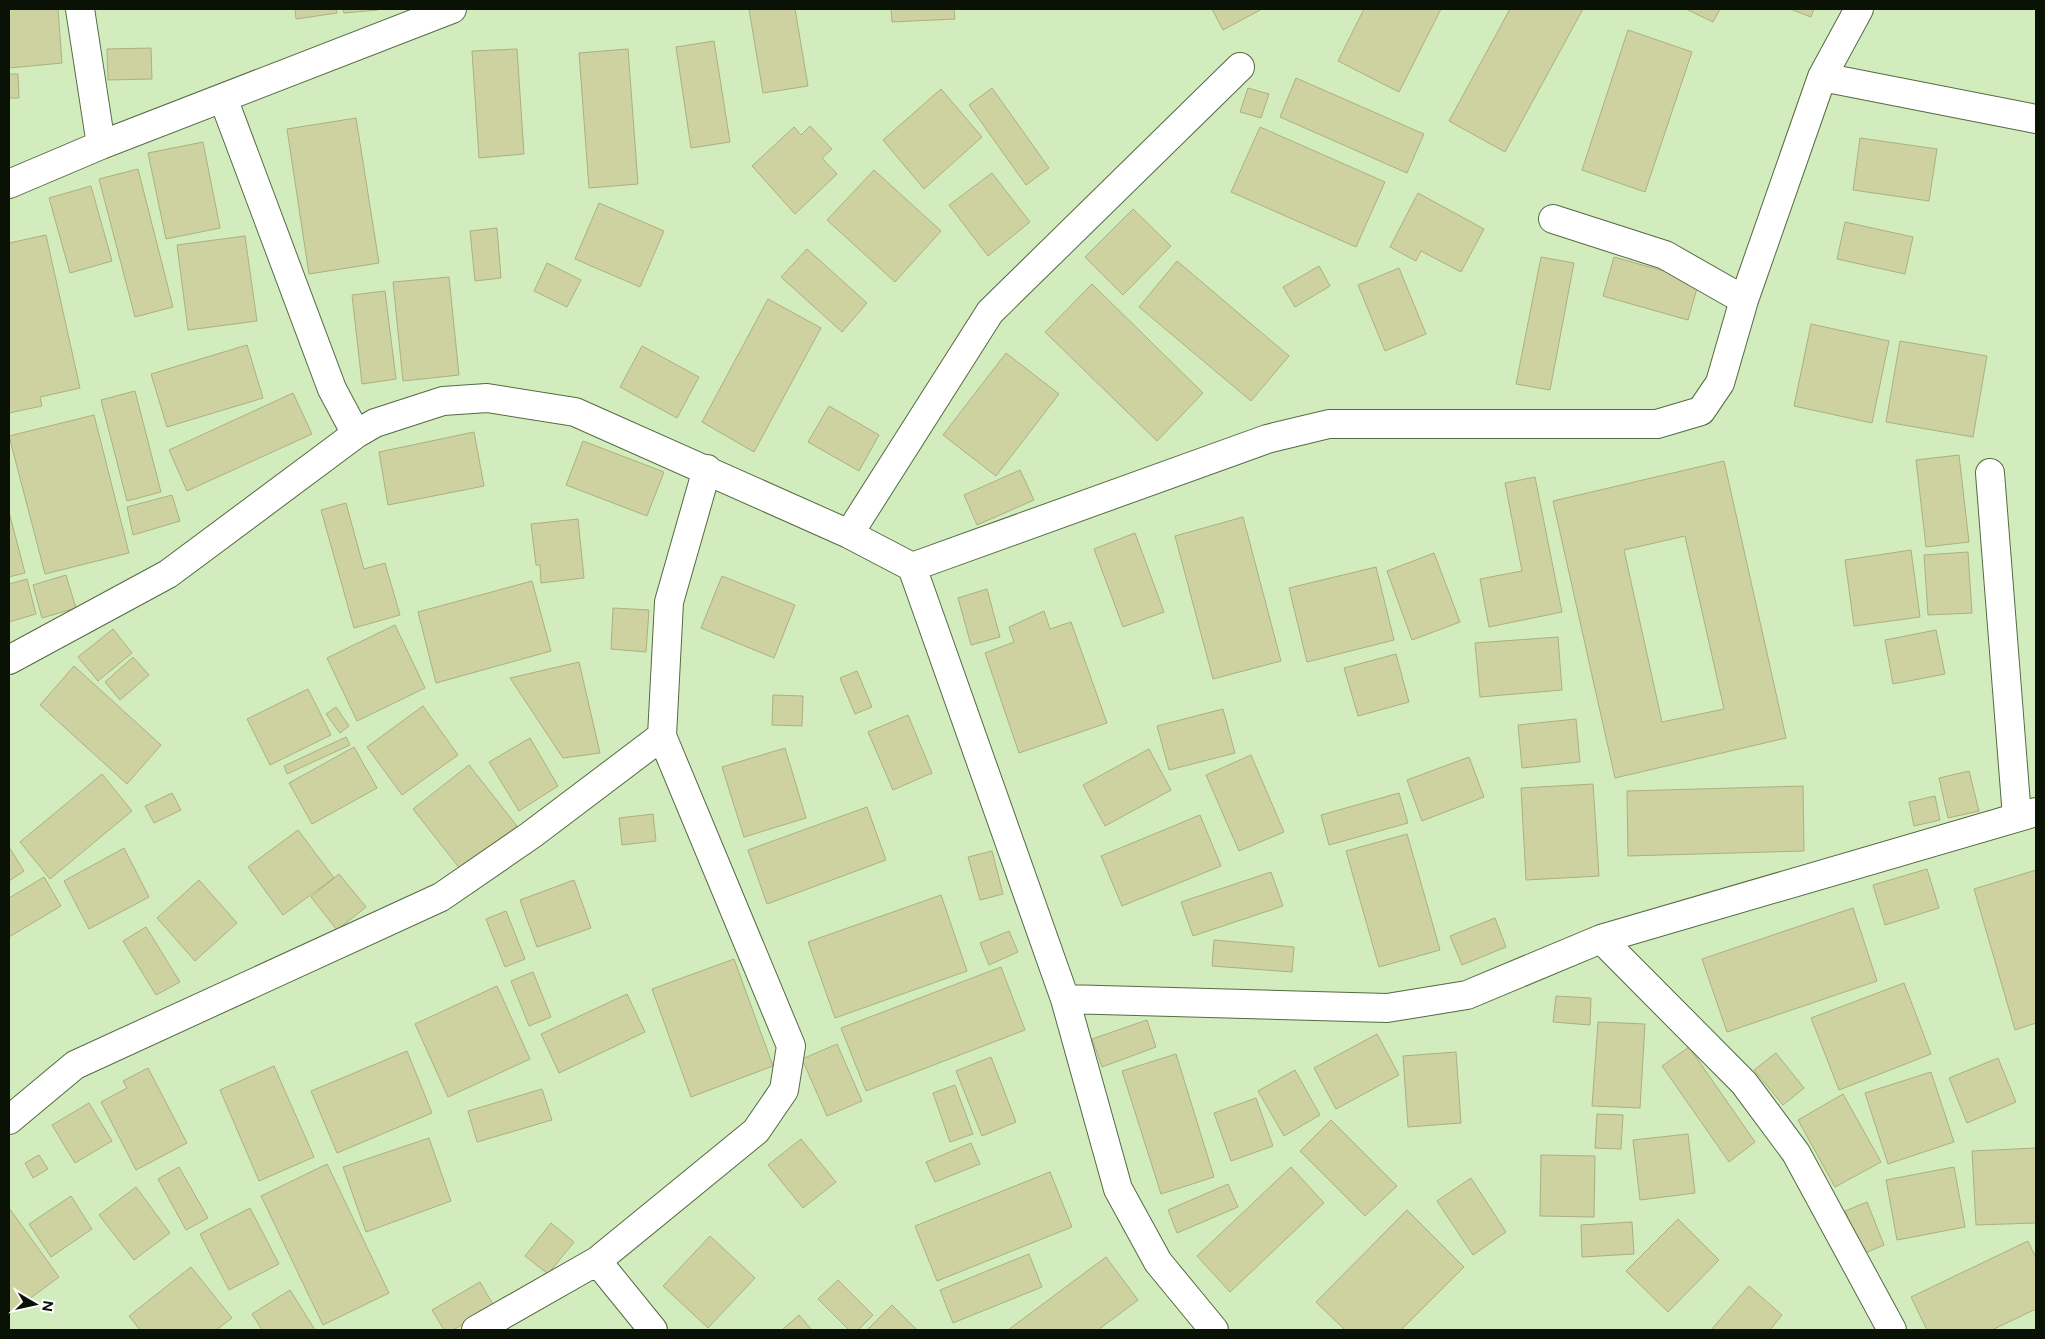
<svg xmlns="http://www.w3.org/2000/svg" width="2045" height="1339" viewBox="0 0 2045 1339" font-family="Figtree,sans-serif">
<rect width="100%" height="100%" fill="#d2ecbe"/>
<path fill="#cdd2a0" stroke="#acb07f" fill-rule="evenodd" d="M9 9H58L62 63 9 68Z
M295 9H336L337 13 296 19Z
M343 9H378V10L344 13Z
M749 9H795L808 86 763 93Z
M891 9H954L955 19 892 22Z
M1212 9H1262L1223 30Z
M1364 9H1441L1399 92 1338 61Z
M1510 9H1583L1505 152 1449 121Z
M1686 9H1720L1713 22Z
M1790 9H1814L1811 17Z
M1628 30 1692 52 1645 192 1582 170Z
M714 41 730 142 691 148 676 47Z
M151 48 152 79 108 80 107 49Z
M517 49 524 154 479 158 472 51Z
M628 49 638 184 589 188 579 53Z
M9 74H18L19 98H9Z
M1296 78 1424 134 1407 173 1280 117Z
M992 88 1049 168 1026 185 969 105Z
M1248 88 1269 94 1261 118 1240 112Z
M941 89 982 137 924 189 883 140Z
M356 118 379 263 309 274 287 129Z
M810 126 832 149 822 158 837 174 795 214 752 166 794 127 801 135Z
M1260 127 1385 182 1356 247 1231 192Z
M1860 138 1937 149 1929 201 1853 190Z
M203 142 220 228 166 239 148 153Z
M138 169 173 307 135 317 99 179Z
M874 170 941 231 895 282 827 220Z
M992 173 1030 222 988 256 949 205Z
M91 186 112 261 70 273 49 198Z
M1418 193 1484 229 1461 272 1421 251 1416 261 1390 247Z
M599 203 664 231 640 287 575 259Z
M1133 209 1171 246 1123 295 1085 257Z
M1845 222 1913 237 1905 274 1837 259Z
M497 228 501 278 475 281 470 231Z
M46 235 80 388 40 397 42 406 9 413V243Z
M245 236 257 321 188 330 177 245Z
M807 249 867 303 842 332 781 277Z
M1541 257 1574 263 1550 390 1516 384Z
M1614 257 1699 281 1688 320 1603 296Z
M1177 261 1289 356 1251 401 1139 307Z
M547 263 581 280 567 307 534 291Z
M1319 266 1330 286 1295 307 1283 287Z
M1399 268 1426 334 1385 351 1358 285Z
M449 277 459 375 403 381 393 282Z
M1092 284 1203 393 1157 441 1045 332Z
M385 291 396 379 362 384 352 295Z
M768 299 821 328 754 452 702 422Z
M1811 324 1889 341 1872 423 1794 406Z
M1900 341 1987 356 1973 437 1886 422Z
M247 345 263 398 167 427 151 374Z
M642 346 699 377 677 418 620 387Z
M1006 353 1059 394 996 476 943 435Z
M135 391 161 492 127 501 101 400Z
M293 393 312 434 187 491 169 450Z
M829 406 879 435 859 471 808 442Z
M94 415 129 553 45 574 9 436Z
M474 432 484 486 388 505 379 452Z
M583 441 664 472 647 516 566 485Z
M1959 455 1969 542 1926 547 1916 460Z
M1724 461 1786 738 1615 778 1553 501ZM1685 536 1724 709 1662 722 1624 550Z
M1020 470 1034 500 977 525 964 495Z
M1535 477 1562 612 1489 627 1480 579 1522 571 1505 483Z
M172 495 180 521 133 535 127 507Z
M346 503 364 569 385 563 400 615 354 628 321 510Z
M9 512 25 573 9 577Z
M1243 517 1281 661 1213 679 1175 536Z
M578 519 584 578 541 583 540 565H536L531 524Z
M1135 533 1164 612 1123 627 1094 549Z
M1911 550 1920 617 1854 626 1845 560Z
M1968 552 1972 613 1928 615 1924 555Z
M1434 553 1460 622 1412 640 1387 571Z
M1376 567 1394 640 1307 662 1289 588Z
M66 575 76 608 42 618 33 585Z
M722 576 795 605 774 658 701 628Z
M27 579 36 614 9 622V584Z
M532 581 551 651 436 683 418 612Z
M987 589 1000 637 971 645 958 598Z
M613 608 649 610 646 652 611 649Z
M1044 611 1050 629 1071 622 1107 723 1019 753 985 653 1014 642 1009 627Z
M395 625 425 688 357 721 327 658Z
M113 629 132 653 98 681 78 657Z
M1936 630 1945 674 1893 684 1885 640Z
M1558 637 1562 690 1480 697 1475 643Z
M1396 654 1409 702 1358 716 1344 668Z
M133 657 149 675 120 700 105 682Z
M579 662 600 753 563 758 510 678Z
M74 666 161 745 127 784 40 705Z
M857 671 872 707 855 714 840 678Z
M308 689 331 735 270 765 247 719Z
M773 695 803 696 802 726 772 725Z
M423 706 458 755 402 795 367 747Z
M336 707 349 726 340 733 326 714Z
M1223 709 1235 753 1169 770 1157 726Z
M908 715 932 773 893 790 868 732Z
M1576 719 1580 762 1522 768 1518 725Z
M346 737 350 745 287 774 284 766Z
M530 738 558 786 519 811 489 762Z
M354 747 377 788 312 824 289 783Z
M785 748 806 818 744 837 722 767Z
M1149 749 1171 790 1105 826 1083 785Z
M1251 755 1284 832 1239 851 1206 775Z
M1469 757 1484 797 1422 821 1407 780Z
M469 765 517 826 461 870 413 809Z
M1969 771 1979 811 1948 818 1939 778Z
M102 774 132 811 50 879 20 842Z
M1593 784 1599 876 1526 880 1521 788Z
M1803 786 1804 851 1628 856 1627 791Z
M172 793 181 810 154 823 145 806Z
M1399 793 1408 823 1329 845 1321 815Z
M1935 796 1940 820 1914 826 1909 802Z
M867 807 886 860 767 904 748 850Z
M653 814 656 841 622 845 619 818Z
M1200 815 1221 866 1122 906 1101 856Z
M298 830 334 878 283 915 248 867Z
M1407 834 1440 950 1379 967 1346 851Z
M9 847 24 871 9 881Z
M124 848 149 897 89 929 64 881Z
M992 851 1003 894 980 900 968 857Z
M1927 869 1939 908 1885 925 1873 885Z
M2036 870V1023L2015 1030 1974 889Z
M1271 872 1283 906 1193 936 1181 902Z
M339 874 366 907 337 930 311 897Z
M44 877 61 906 9 937V898Z
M199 880 237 923 195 961 157 918Z
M574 880 591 928 537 947 520 900Z
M941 895 967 971 835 1018 808 942Z
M1853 908 1877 981 1727 1032 1702 959Z
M506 911 525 959 505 967 486 919Z
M1495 918 1506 947 1462 965 1450 936Z
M146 927 180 982 156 995 123 941Z
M1009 931 1018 952 989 965 980 943Z
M1214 940 1294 947 1292 972 1212 966Z
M734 959 773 1066 691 1097 652 989Z
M1001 967 1025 1030 866 1091 841 1028Z
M533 972 551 1017 529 1026 511 981Z
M1904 983 1931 1054 1839 1090 1811 1018Z
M497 986 530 1059 448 1097 415 1024Z
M627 994 645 1032 559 1073 541 1034Z
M1556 996 1591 998 1590 1025 1553 1022Z
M1147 1020 1156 1047 1102 1067 1092 1039Z
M1598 1022 1645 1024 1640 1108 1592 1106Z
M1377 1034 1399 1075 1336 1109 1314 1068Z
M837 1044 862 1101 827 1116 802 1059Z
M1689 1047 1755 1142 1729 1162 1662 1066Z
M407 1051 432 1113 337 1153 311 1091Z
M1456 1052 1461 1123 1408 1127 1403 1056Z
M1776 1053 1804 1088 1783 1105 1754 1070Z
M1176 1054 1214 1177 1161 1194 1122 1071Z
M991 1057 1016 1122 982 1136 956 1071Z
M1998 1058 2016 1102 1967 1123 1949 1078Z
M274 1066 314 1157 259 1181 220 1090Z
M148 1068 187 1143 136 1170 101 1102 127 1088 123 1081Z
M1295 1070 1320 1115 1284 1136 1258 1091Z
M1931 1072 1954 1142 1888 1164 1865 1093Z
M955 1085 973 1134 950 1142 933 1093Z
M542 1089 552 1120 477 1142 468 1111Z
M1843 1094 1881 1162 1835 1187 1798 1120Z
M1256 1098 1273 1146 1231 1161 1214 1113Z
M89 1103 112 1141 75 1163 52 1125Z
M1597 1114 1623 1115 1621 1149 1595 1148Z
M1331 1120 1397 1186 1365 1216 1300 1151Z
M1688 1134 1695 1193 1640 1200 1633 1140Z
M429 1138 451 1201 366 1232 343 1167Z
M801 1139 836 1182 803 1208 768 1165Z
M971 1143 980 1164 935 1182 926 1162Z
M2036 1148V1223L1976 1225 1972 1151Z
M39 1155 48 1169 33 1178 25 1163Z
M1541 1155 1595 1156 1594 1217 1540 1216Z
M327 1164 389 1293 323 1325 261 1196Z
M179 1167 208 1218 186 1230 158 1179Z
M1291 1167 1324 1203 1230 1292 1197 1256Z
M1954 1167 1965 1227 1897 1240 1886 1180Z
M1050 1172 1072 1227 937 1281 915 1226Z
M1471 1178 1506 1232 1473 1255 1437 1201Z
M1228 1184 1238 1207 1177 1233 1168 1210Z
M136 1187 170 1233 134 1260 99 1215Z
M71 1196 92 1229 51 1257 29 1224Z
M1867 1202 1884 1245 1863 1254 1845 1211Z
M9 1208 59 1277 9 1314Z
M250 1208 279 1264 229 1290 200 1234Z
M1407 1210 1464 1267 1401 1330H1345L1316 1302Z
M1678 1219 1719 1260 1668 1312 1626 1271Z
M1632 1222 1634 1254 1582 1257 1581 1225Z
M551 1223 574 1242 548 1274 525 1256Z
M710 1236 755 1278 708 1328 663 1286Z
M2028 1241 2036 1258V1309L1992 1330H1927L1911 1297Z
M1029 1254 1042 1287 953 1323 940 1290Z
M1106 1257 1138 1300 1098 1330H1008Z
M191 1267 232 1318 216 1330H140L129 1316Z
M838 1280 873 1315 858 1330H849L818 1299Z
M480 1282 494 1306 453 1330H444L432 1310Z
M1749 1286 1782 1315 1770 1330H1711Z
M290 1290 315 1330H262L252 1314Z
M892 1305 917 1330H867Z
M799 1315 812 1330H782Z"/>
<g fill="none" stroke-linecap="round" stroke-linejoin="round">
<defs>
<path id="minor" d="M80 9 101 145
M1822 77 2036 119
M223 98 332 389 356 434
M9 184 101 145 452 9
M1553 219 1665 255 1744 300
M1990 473 2017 817
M849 534 990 312 1240 67
M912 567 1267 439 1329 424H1657L1701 411 1720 383 1744 300 1822 77 1859 9
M9 660 168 574 356 434 375 423 443 401 487 398 575 412 849 534 912 567 1065 999 1118 1189 1158 1262 1214 1330
M1601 939 1744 1083 1796 1153 1892 1330
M1065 999 1387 1008 1467 995 1601 939 2036 812
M9 1120 75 1065 441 897 531 835 662 736
M597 1261 653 1330
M476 1330 597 1261 756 1131 784 1090 791 1046 662 736 669 602 707 469"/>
</defs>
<use href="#minor" stroke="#546b42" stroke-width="30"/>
<use href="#minor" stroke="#fff" stroke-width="28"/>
</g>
<rect width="2045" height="1339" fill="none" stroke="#091204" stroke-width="20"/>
<g transform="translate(35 1304) rotate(99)" stroke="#ffffff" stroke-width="4" paint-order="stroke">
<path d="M0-4L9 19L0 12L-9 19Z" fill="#091204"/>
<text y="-8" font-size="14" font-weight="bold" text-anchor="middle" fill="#091204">N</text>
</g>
</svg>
